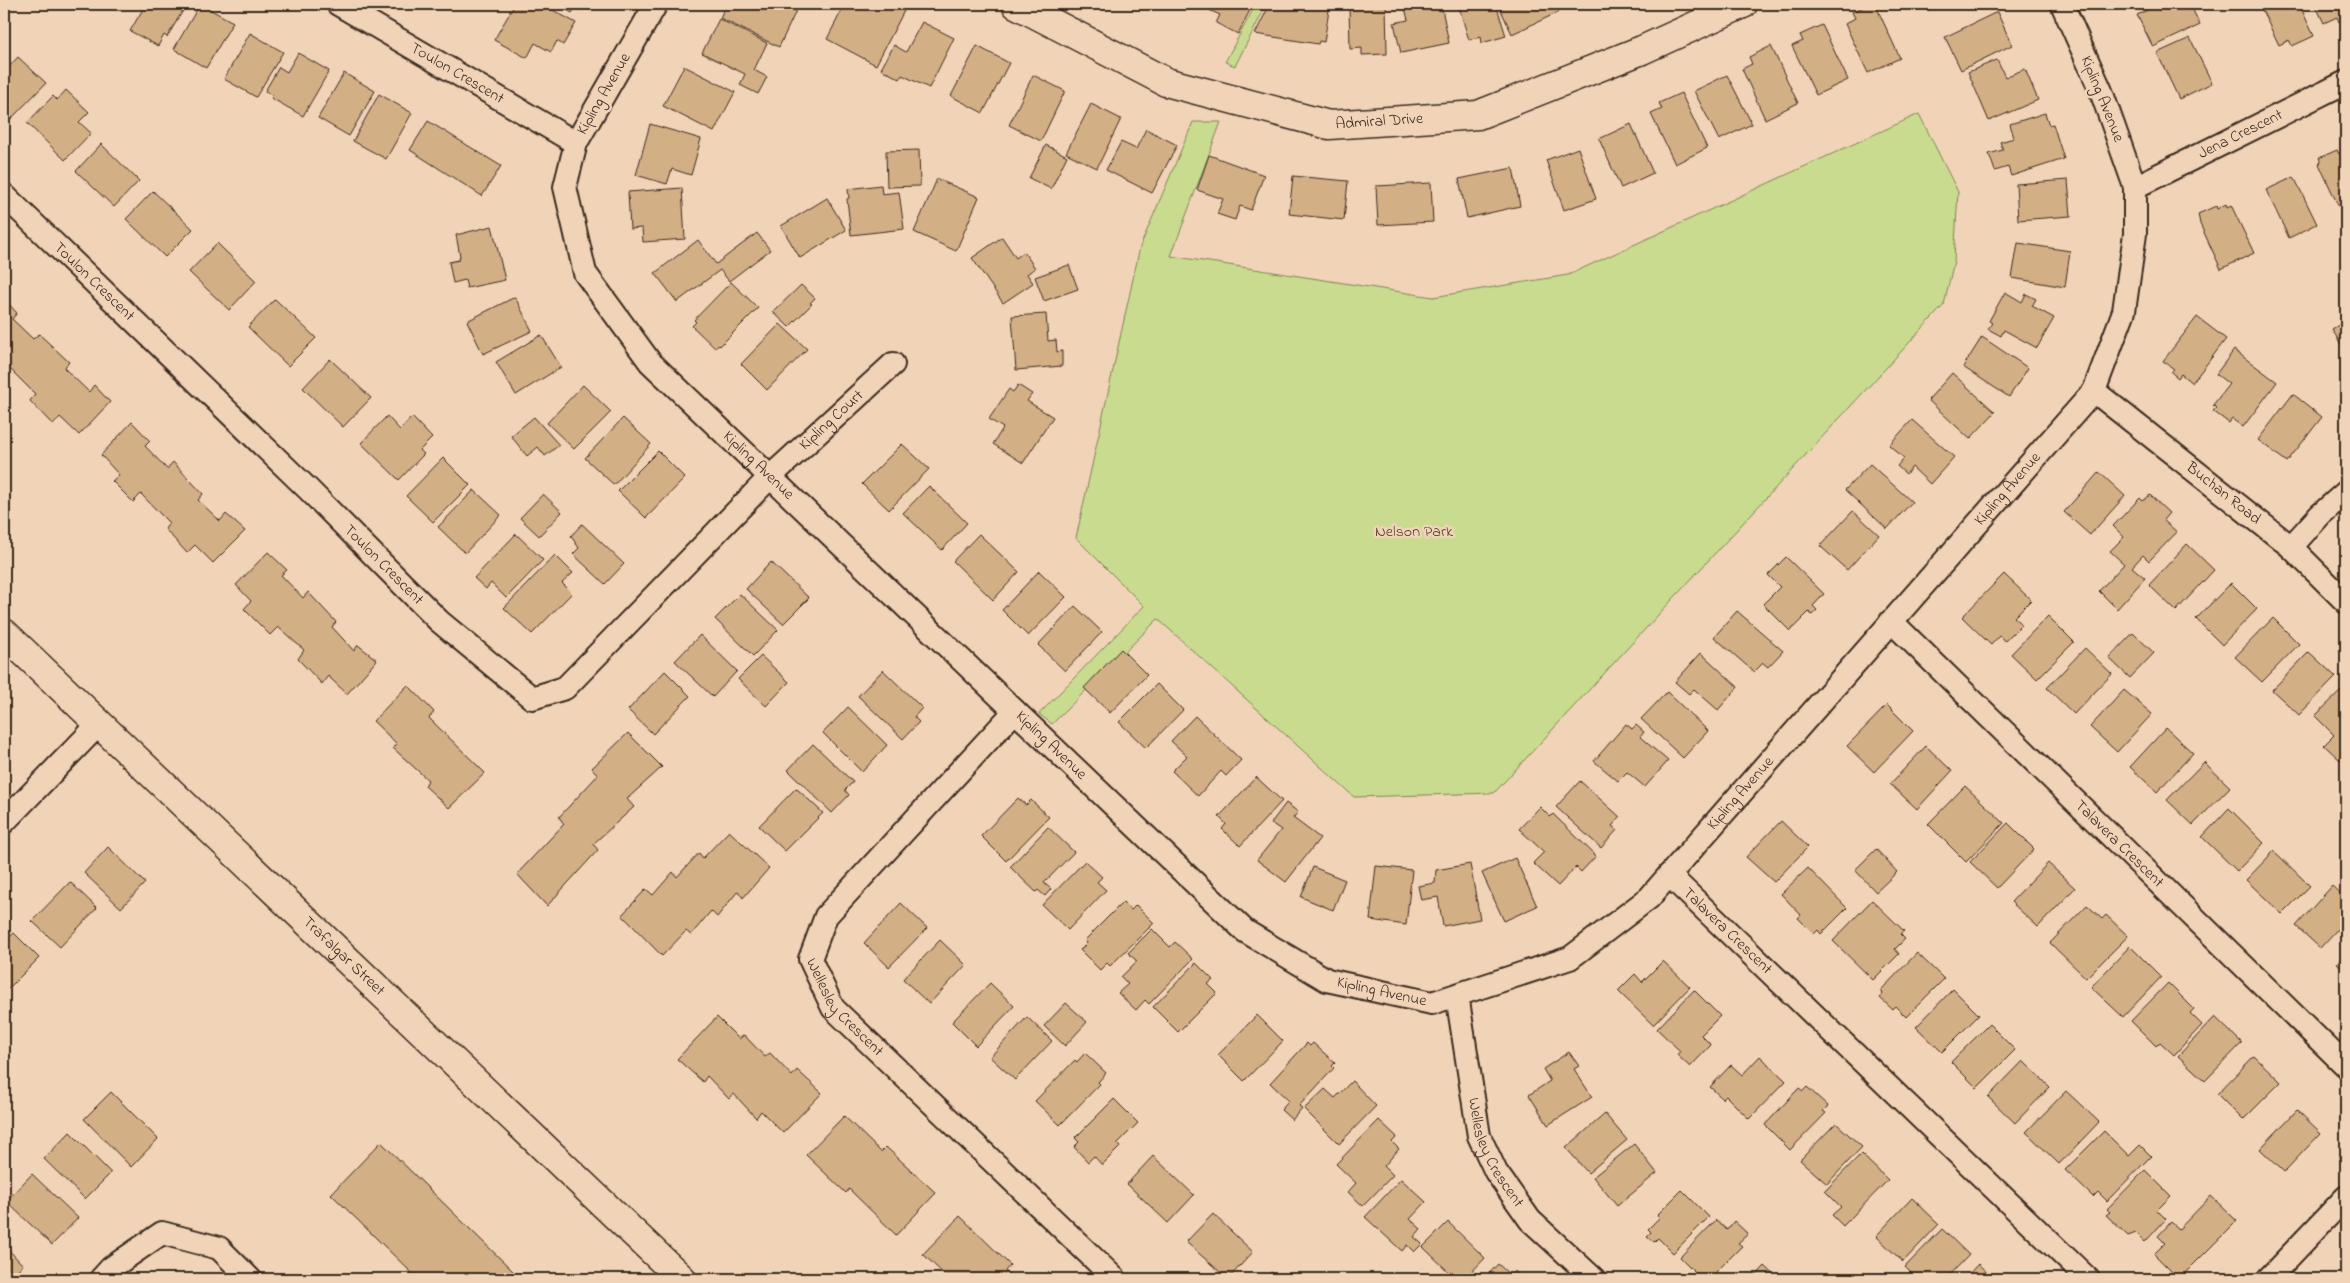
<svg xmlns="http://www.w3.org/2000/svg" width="2350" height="1283" viewBox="0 0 2350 1283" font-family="'Indie Flower',sans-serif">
<rect width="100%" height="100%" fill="#f1d4b8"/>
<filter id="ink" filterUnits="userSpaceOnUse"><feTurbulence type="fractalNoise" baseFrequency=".02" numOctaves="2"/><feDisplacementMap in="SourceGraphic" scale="10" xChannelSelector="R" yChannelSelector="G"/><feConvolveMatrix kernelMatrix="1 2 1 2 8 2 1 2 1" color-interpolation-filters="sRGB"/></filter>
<g filter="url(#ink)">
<path fill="#c8db8f" stroke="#828256" d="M1256 4H1267L1235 66 1225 62Z
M1919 114 1958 192 1954 261 1944 305 1494 793 1354 797 1158 619 1052 724 1039 714 1144 606 1076 538 1140 247 1193 122H1221L1171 256 1433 297 1568 275Z"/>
<path fill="#d3af85" stroke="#3b2a1e" d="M146 4H187L167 37 164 35 158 46 130 31Z
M200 4 233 22 206 68 174 49Z
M515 4H542L576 23 563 45 557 41 551 52 535 43 527 58 494 40Z
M557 4H578L572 13Z
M726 4H787L786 6 796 11 779 47 720 18Z
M845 4H858L864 7 865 4H895L905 9 876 65 827 39Z
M1212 4H1253L1238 34 1216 23 1220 15 1209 10Z
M1270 4H1330L1324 42 1319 41 1318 44 1255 34Z
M1349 4H1386L1387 54 1362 55V48L1350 49Z
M1404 4H1441L1449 43 1401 53 1394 23 1408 20Z
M1458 4H1496L1506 36 1482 43 1481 36 1469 40Z
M1498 4H1555L1559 12 1512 34Z
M1870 4H1875L1900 58 1868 73 1845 24 1855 18 1852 12Z
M1926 4H1942L1929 10Z
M2160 4H2190L2200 25 2153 47 2137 15Z
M2259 4H2299L2314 36 2292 46 2289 40 2279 45Z
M2315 4H2346V13L2344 14 2346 18 2339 22 2337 17 2324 23Z
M1997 12 2012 45 1961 70 1945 37Z
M719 19 767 43 754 70 767 77 758 94 740 85 745 74 702 53Z
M922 22 954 38 929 88 902 75 900 79 881 69 894 45 906 52Z
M1822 25 1848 80 1816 95 1792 46 1803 41 1800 35Z
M250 33 283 52 256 97 224 79Z
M2190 38 2212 83 2179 99 2157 53Z
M977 46 1009 63 983 113 951 96Z
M1771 46 1798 103 1765 119 1742 69 1752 64 1749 57Z
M298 53 329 71 303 116 271 98 273 96 265 91 279 67 287 72Z
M18 57 46 83 9 121 4 116V72Z
M1997 60 2005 77 2025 69 2038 100 1989 121 1968 72Z
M684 66 735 92 714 132 663 106Z
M344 73 375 91 349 136 318 118Z
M1033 75 1065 91 1041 141 1009 125Z
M1727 75 1752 124 1719 140 1694 91Z
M66 90 89 112 79 122 91 133 65 160 27 123 53 96 57 100Z
M1681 93 1707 148 1675 164 1651 114 1662 109 1659 103Z
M379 94 412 113 386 159 353 141Z
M1091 104 1121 119 1097 168 1066 153Z
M2045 113 2049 125 2053 124 2064 159 2011 176 2008 167 1995 171 1989 154 2003 150 2000 142 2014 138 2010 124Z
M428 121 501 166 482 196 410 150Z
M650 124 701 139 691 175 672 169 667 184 636 175Z
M1631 124 1653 173 1621 188 1599 139Z
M1146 129 1177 145 1152 193 1106 170 1121 142 1136 149Z
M101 144 139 181 114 207 76 171Z
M1046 145 1067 156 1051 189 1029 178Z
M1578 148 1596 199 1564 210 1546 160Z
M919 150 920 186 887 187 886 151Z
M2337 150 2339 154 2346 150V214L2343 216 2319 164 2321 162 2319 158Z
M1209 155 1264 175 1251 210 1240 206 1235 220 1217 214 1223 199 1197 190Z
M1513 168 1520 206 1467 218 1459 179Z
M1293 176 1348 181 1344 220 1289 214Z
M2294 177 2317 224 2289 238 2266 190Z
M937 179 979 197 956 251 914 232Z
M2068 180 2071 216 2018 220 2016 184Z
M1431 183 1433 222 1378 225 1376 186Z
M881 185 882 194 899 192 904 229 851 235 847 199 849 198 848 189Z
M682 188 685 239 643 242 642 228 630 229 628 192Z
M153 191 193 229 165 257 126 219Z
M827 198 846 230 800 258 781 226Z
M2226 204 2227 207 2231 205 2254 253 2221 269 2200 224 2198 214 2216 206 2217 209Z
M492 226 505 280 467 288 465 280 453 283 449 262 459 260 460 256 456 235Z
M757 233 770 250 729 281 720 270 677 302 655 273 698 240 716 264Z
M1002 237 1016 258 1024 252 1035 268 1027 274 1033 283 1003 303 972 258Z
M217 243 256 281 229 310 189 272Z
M2018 243 2070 251 2065 287 2012 278Z
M1069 265 1078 289 1044 301 1035 277Z
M731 282 758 308 720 346 719 345 715 348 692 326 696 322 694 320Z
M801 285 815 298 810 303 812 304 789 327 773 312Z
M2005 292 2022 302 2026 294 2036 299 2032 306 2054 318 2037 348 2004 330 2001 336 1988 329 1992 323 1989 321Z
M515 297 532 331 483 354 467 321Z
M4 299 17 313 12 319 33 339 39 334 69 362 64 368 89 392 94 385 110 402 79 435 60 417 53 425 30 401 35 394 8 367 4 372Z
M275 299 316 338 288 366 248 327Z
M1046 314 1048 341 1056 340 1057 352 1062 351V366L1016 370 1012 316Z
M2197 317 2226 339 2192 383 2181 374 2178 378 2171 372 2174 369 2163 361Z
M2346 321V353L2332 329Z
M780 324 807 349 767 390 741 364Z
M541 335 561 367 516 395 496 362Z
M1982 337 2028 368 2009 397 1963 367Z
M2234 350 2277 382 2243 427 2232 419 2229 423 2213 411 2216 408 2213 405 2229 384 2216 374Z
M330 359 371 398 343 427 303 388Z
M1952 373 1995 412 1970 439 1928 400Z
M583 385 611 412 574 449 547 423Z
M1018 385 1032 394 1027 401 1053 417 1023 463 993 444 1003 428 989 419 1009 389 1013 392Z
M2293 394 2322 417 2287 462 2258 440Z
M387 416 400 430 412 417 432 438 420 450 424 454 399 480 361 443Z
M534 417 559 445 545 456 538 447 527 456 511 436Z
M623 418 651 444 614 485 585 458Z
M1912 420 1954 457 1930 484 1912 467 1906 474 1897 466 1904 458 1889 445Z
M132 422 150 441 145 446 167 469 173 462 203 494 198 500 220 521 226 514 245 531 213 563 195 545 187 553 165 529 169 523 141 494 133 502 112 481 119 475 101 455Z
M902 444 929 469 889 510 862 484Z
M658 451 685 478 646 518 618 491Z
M443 458 470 485 433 522 406 496Z
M1870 464 1912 502 1887 529 1845 490Z
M2099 472 2125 496 2090 535 2064 512Z
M929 486 967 523 942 550 903 513Z
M474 490 501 515 465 553 438 527Z
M543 494 562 512 539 536 520 518Z
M2150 495 2169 513 2163 520 2177 532 2149 561 2143 555 2132 567 2145 578 2117 609 2099 591 2124 564 2110 551 2124 537 2113 526 2140 498 2143 501Z
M1853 511 1879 535 1847 570 1820 546Z
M582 524 624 564 605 584 573 554 579 548 571 536Z
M516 534 543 560 506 598 491 583 486 589 474 578Z
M979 534 1019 572 993 600 953 561Z
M2187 544 2214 570 2176 611 2149 585Z
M268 552 287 570 281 575 303 598 308 592 336 622 332 627 354 651 358 645 377 660 347 694 328 676 322 684 298 659 304 650 278 627 270 635 244 609 251 601 236 585Z
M555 555 573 573 562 583 572 593 532 634 504 608Z
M1786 557 1824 594 1813 606 1817 610 1812 615 1809 612 1790 631 1763 604 1780 587 1768 575Z
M771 562 809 598 783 624 746 589Z
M1039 571 1066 597 1028 636 1002 610Z
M2004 574 2031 600 2014 617 2022 624 2005 641 1999 636 1991 645 1962 617Z
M2231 583 2257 609 2222 645 2196 619Z
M740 594 778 630 753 656 715 619Z
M1075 606 1102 632 1065 671 1038 645Z
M1737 611 1783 651 1768 667 1763 663 1754 672 1714 637Z
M2048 616 2074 642 2037 679 2011 654Z
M2273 618 2299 644 2262 682 2235 657Z
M2133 633 2154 653 2130 678 2109 658Z
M700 635 737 671 713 697 675 661Z
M2085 648 2112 674 2074 714 2047 688Z
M1121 649 1147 675 1110 713 1084 688Z
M2309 652 2336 677 2299 715 2272 690Z
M1701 653 1738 687 1718 710 1694 689 1689 694 1675 682Z
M761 656 789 682 766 706 738 679Z
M883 670 922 708 914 717 919 722 903 739 858 696Z
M665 671 690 696 653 734 628 710Z
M1157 684 1183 710 1146 748 1119 722Z
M408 685 434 712 429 718 485 773 449 808 425 786 428 780 393 748 397 744 373 721Z
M2344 688 2346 690V756L2341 761 2324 745 2334 735 2315 716Z
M2124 690 2152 714 2117 752 2090 727Z
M1667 692 1708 731 1683 758 1641 719Z
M1887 705 1913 731 1874 772 1847 746Z
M848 707 887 745 862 772 823 733Z
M1195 716 1241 760 1226 776 1221 771 1198 796 1172 771 1187 756 1171 741Z
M1626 724 1632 729 1636 725 1644 732 1640 737 1668 761 1645 787 1627 772 1618 781 1594 761Z
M2166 728 2193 753 2157 792 2130 767Z
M628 733 662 767 627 799 634 807 593 844 598 850 547 906 517 874 564 824 559 817 598 775 592 768Z
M813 744 853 782 845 790 849 795 832 813 788 770Z
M1926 746 1952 771 1917 809 1890 784Z
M2204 762 2230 787 2193 825 2167 800Z
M1256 777 1282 801 1240 846 1222 829 1226 824 1219 817Z
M1580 781 1620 817 1612 826 1617 830 1601 848 1556 807Z
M1965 786 2004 823 1966 862 1928 824Z
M796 788 823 813 785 851 759 826Z
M1018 798 1026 805 1031 800 1049 817 1006 861 981 836Z
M1286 803 1298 812 1293 818 1320 838 1286 882 1257 860 1281 830 1271 823Z
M1540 807 1550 817 1553 814 1596 856 1581 872 1576 867 1558 886 1533 863 1544 852 1519 829Z
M2229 808 2264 843 2237 871 2202 837Z
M1781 821 1808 847 1774 882 1746 857Z
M2008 823 2034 849 1997 888 1970 862Z
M1048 827 1074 852 1044 883 1051 889 1045 896 1038 890 1036 892 1010 867Z
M729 831 769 868 743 898 738 891 717 917 711 911 691 935 686 931 662 956 622 915 646 889 653 895 673 872 677 877 699 853 703 858Z
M108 847 145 883 121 908 84 873Z
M1876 849 1897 872 1876 892 1855 870Z
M2274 851 2310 886 2282 914 2246 880Z
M1515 858 1537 906 1504 921 1482 873Z
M1085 861 1102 877 1097 882 1106 890 1068 930 1042 905Z
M2048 863 2075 888 2038 927 2011 902Z
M1470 864 1480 919 1443 926 1438 897 1421 900 1418 886 1435 883 1436 870Z
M1376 866 1412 870 1406 925 1370 920Z
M1313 867 1345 880 1333 910 1301 897Z
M1808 868 1847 908 1821 934 1818 930 1814 934 1798 918 1801 915 1781 894Z
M70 882 97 908 60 947 32 921Z
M2332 886 2346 899V920L2320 948 2296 926Z
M1872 900 1904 931 1900 934 1905 939 1895 949 1899 954 1873 980 1833 941Z
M1123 902 1131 910 1136 905 1154 923 1110 966 1107 963 1100 970 1080 950 1087 943 1085 940Z
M901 903 927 928 889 967 864 943Z
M2087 905 2102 919 2106 915 2128 936 2086 978 2050 943Z
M1152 929 1170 947 1175 942 1193 959 1149 1004 1145 1000 1136 1010 1118 993 1128 984 1121 977 1137 961 1128 953Z
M14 933 39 958 4 993V943Z
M940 940 966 965 929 1004 903 979Z
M2130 946 2161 977 2123 1017 2091 987Z
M1917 953 1944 979 1906 1017 1895 1006 1892 1009 1880 998 1883 994 1880 991Z
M2346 953V972L2337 963Z
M1663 961 1690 987 1653 1025 1618 991 1635 974 1642 982Z
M1196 963 1213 980 1208 984 1217 993 1178 1032 1153 1007Z
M990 983 1014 1006 976 1046 952 1022Z
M2168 983 2194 1009 2190 1013 2202 1025 2174 1055 2160 1042 2156 1046 2131 1021Z
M1953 989 1979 1015 1942 1052 1916 1027Z
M1694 990 1720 1016 1701 1035 1711 1045 1690 1067 1677 1055 1680 1051 1657 1029Z
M1066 1003 1087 1022 1065 1046 1044 1026Z
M1257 1015 1283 1041 1244 1081 1218 1055Z
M717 1017 739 1039 744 1035 765 1057 770 1053 792 1076 797 1070 822 1093 783 1133 761 1111 756 1118 734 1094 729 1099 707 1076 703 1082 677 1059Z
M1027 1017 1052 1041 1015 1080 990 1057Z
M2215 1017 2242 1043 2205 1081 2178 1056Z
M1989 1024 2015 1050 1977 1088 1951 1062Z
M1307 1043 1310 1046 1313 1043 1335 1063 1332 1066 1334 1068 1299 1106 1302 1108 1292 1120 1281 1110 1289 1101 1270 1083Z
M1569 1052 1579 1066 1574 1069 1592 1097 1548 1125 1529 1095 1550 1081 1543 1069Z
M1085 1053 1106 1073 1098 1082 1100 1084 1060 1125 1035 1101 1075 1060 1077 1062Z
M1760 1056 1786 1081 1749 1119 1726 1096 1723 1099 1710 1087 1731 1065 1742 1075Z
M2254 1056 2281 1082 2243 1120 2217 1094Z
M2023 1061 2050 1087 2015 1123 1988 1097Z
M1352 1081 1376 1106 1339 1144 1304 1109 1325 1089 1335 1098Z
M1807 1087 1828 1106 1823 1111 1826 1113 1790 1150 1765 1125 1799 1088 1803 1091Z
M2066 1091 2099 1122 2059 1164 2026 1132Z
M111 1092 158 1139 131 1167 84 1119Z
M1114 1099 1138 1123 1117 1144 1120 1147 1102 1165 1094 1156 1088 1162 1074 1147 1079 1142 1075 1138Z
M2297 1110 2321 1133 2284 1172 2260 1149Z
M1605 1114 1627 1140 1588 1173 1566 1148Z
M844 1116 881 1152 886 1147 936 1193 896 1235 849 1189 846 1193 806 1155Z
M1379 1120 1397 1137 1392 1142 1399 1149 1384 1166 1393 1175 1363 1206 1348 1192 1356 1183 1336 1164Z
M1836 1123 1862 1147 1827 1184 1800 1160Z
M2104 1131 2129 1156 2140 1145 2151 1156 2107 1201 2098 1192 2093 1197 2065 1170Z
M70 1132 111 1173 85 1199 44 1159Z
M381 1142 517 1275 512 1279H418L331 1194Z
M1634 1144 1657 1173 1617 1206 1593 1177Z
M1861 1154 1888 1180 1843 1226 1832 1215 1841 1207 1825 1191Z
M1153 1156 1194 1195 1168 1223 1127 1184Z
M2145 1170 2171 1196 2157 1210 2166 1219 2145 1242 2136 1233 2128 1236 2106 1215 2110 1212 2107 1209Z
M32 1174 78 1218 52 1245 6 1201Z
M1401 1179 1426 1202 1410 1219 1421 1229 1414 1237 1422 1244 1414 1252 1407 1245 1402 1251 1365 1217Z
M1682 1190 1709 1217 1673 1253 1658 1238 1654 1242 1647 1236 1651 1232 1648 1229 1660 1217 1657 1215Z
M2211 1196 2237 1221 2179 1279 2154 1254 2165 1243 2158 1236 2171 1222 2179 1229Z
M1912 1198 1939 1224 1903 1262 1876 1236Z
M1213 1214 1253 1252 1228 1279 1186 1242Z
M960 1216 1010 1265 1005 1271 1014 1279H949L923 1254Z
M1716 1220 1727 1230 1734 1221 1748 1234 1738 1243 1742 1246 1709 1279H1702L1680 1257Z
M1448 1222 1485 1258 1465 1279H1456L1423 1247Z
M1942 1229 1969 1255 1946 1279H1917L1905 1267Z
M4 1245 23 1265 8 1279H4Z
M1498 1264 1510 1275 1515 1271 1523 1279H1484Z
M1978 1264 1994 1279H1964Z
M1765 1266 1779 1279H1753Z
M1271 1272 1279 1279H1265Z"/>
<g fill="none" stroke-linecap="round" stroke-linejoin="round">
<defs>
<g id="minor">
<path id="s1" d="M338 4 576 143"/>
<path id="s2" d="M656 4 576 143 565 187 585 273 650 362 1245 931 1327 980 1432 1003 1570 958 1649 898 2094 391 2124 311 2135 234V187L2101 91 2062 4"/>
<path id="s3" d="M2135 187 2346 82"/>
<path id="s4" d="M4 195 309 490 439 621 532 698 565 688 771 476 893 364"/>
<path id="s5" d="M2094 391 2291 547 2346 602"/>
<path d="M2291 547 2320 515 2346 492"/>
<path id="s6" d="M1891 621 2346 1066"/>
<path id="s7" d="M1015 711 826 916 810 959 833 1008 1115 1279"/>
<path d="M4 822 98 725"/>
<path id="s8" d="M1669 875 2088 1279"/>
<path id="s9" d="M1457 995 1479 1136 1496 1172 1530 1220 1594 1279"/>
<path d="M101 1279 111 1268 162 1233 219 1248 250 1279"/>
<path d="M2268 1279 2346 1197"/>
</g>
<g id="tertiary">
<path id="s10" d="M1016 4 1166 82 1329 125 1478 115 1642 50 1743 4"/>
</g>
<g id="secondary">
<path id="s11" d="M4 633 682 1279"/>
</g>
</defs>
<use href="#minor" stroke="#3b2a1e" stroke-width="26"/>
<use href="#tertiary" stroke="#3b2a1e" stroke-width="31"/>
<use href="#secondary" stroke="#3b2a1e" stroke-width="31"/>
<use href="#minor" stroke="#f1d4b8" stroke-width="22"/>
<use href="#tertiary" stroke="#f1d4b8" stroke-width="28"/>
<use href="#secondary" stroke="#f1d4b8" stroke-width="28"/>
</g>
</g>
<g text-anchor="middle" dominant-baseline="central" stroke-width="5" stroke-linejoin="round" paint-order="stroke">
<g font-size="16" fill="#3b2a1e" stroke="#f1d4b8">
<text stroke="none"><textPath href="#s1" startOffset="138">Toulon Crescent</textPath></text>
<text transform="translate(604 94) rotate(-60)">Kipling Avenue</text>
<text transform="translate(2102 99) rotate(68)">Kipling Avenue</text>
<text stroke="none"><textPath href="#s10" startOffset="388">Admiral Drive</textPath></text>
<text stroke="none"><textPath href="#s3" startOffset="118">Jena Crescent</textPath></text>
<text stroke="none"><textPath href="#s4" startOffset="125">Toulon Crescent</textPath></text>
<text stroke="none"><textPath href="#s4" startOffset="1142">Kipling Court</textPath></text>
<text stroke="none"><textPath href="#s2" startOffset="554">Kipling Avenue</textPath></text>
<text stroke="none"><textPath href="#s2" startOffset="2219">Kipling Avenue</textPath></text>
<text stroke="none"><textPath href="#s5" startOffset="165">Buchan Road</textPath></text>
<text stroke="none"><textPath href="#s4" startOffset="530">Toulon Crescent</textPath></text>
<text stroke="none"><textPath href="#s2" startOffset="959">Kipling Avenue</textPath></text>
<text stroke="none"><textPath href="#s2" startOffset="1814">Kipling Avenue</textPath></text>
<text stroke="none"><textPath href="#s6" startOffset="319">Talavera Crescent</textPath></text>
<text stroke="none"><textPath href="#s8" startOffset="81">Talavera Crescent</textPath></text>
<text stroke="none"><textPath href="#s11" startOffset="469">Trafalgar Street</textPath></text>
<text stroke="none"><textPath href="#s2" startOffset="1379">Kipling Avenue</textPath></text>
<text stroke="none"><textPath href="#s7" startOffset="385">Wellesley Crescent</textPath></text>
<text stroke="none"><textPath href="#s9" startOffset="164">Wellesley Crescent</textPath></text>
</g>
<g font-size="16" fill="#50452f" stroke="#f1d4b8">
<text x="1414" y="532">Nelson Park</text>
</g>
</g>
<rect width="2350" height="1283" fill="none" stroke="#f1d4b8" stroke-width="20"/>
<rect x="10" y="10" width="2330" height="1263" fill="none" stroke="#3b2a1e" stroke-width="2" filter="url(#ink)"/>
</svg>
